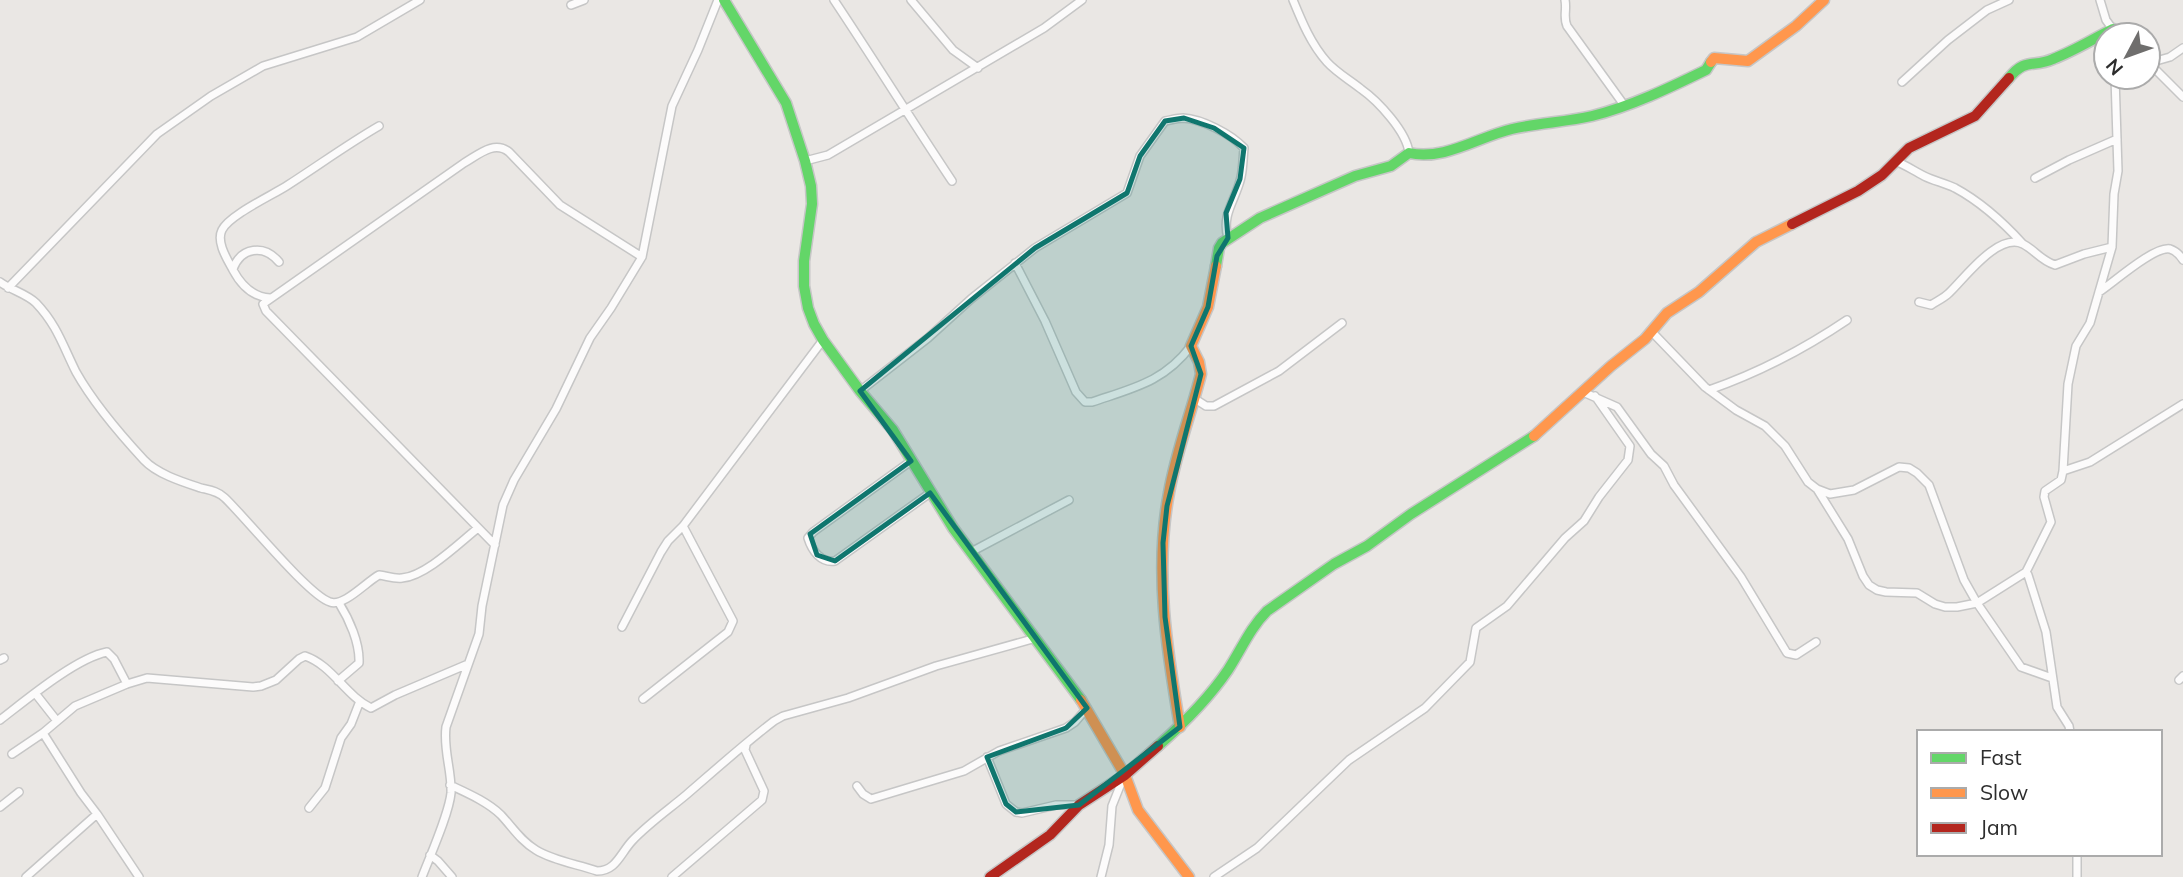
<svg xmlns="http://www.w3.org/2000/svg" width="2183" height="877" viewBox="0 0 2183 877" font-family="Mulish,sans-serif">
<rect width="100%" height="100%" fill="#eae7e4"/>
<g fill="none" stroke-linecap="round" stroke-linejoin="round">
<defs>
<path id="street" d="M834 0C874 60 912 121 952 181
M911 0 953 50 978 68
M1293 0C1302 22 1311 44 1327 62 1337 73 1350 80 1361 89 1378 101 1407 132 1409 153
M1565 0C1567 10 1563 17 1567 26L1624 105
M2100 0 2106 20 2117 35
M571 5 584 0
M2148 62 2183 97
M2149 63 2170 57 2183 48
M1902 82 1948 40 1987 10 2009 0
M805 161 828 155 1044 28 1082 0
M1895 161C1906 165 1914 171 1924 176 1934 181 1945 183 1955 188 1981 202 2003 222 2023 244
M2035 178 2069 160 2117 139
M1015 263 1045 321 1076 392 1085 402H1092C1133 388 1164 382 1191 346
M233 269C241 247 264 244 279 262
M0 282C11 290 27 294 36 303 57 325 63 346 76 372 94 404 119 433 144 460 157 474 183 482 201 488 209 490 218 491 225 498 245 517 309 596 330 602 344 607 366 582 379 575 387 576 394 579 402 578 426 576 459 543 478 528
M8 288 157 134 211 96 263 66 357 37 420 0
M2099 292C2113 283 2154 246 2170 249 2176 251 2180 255 2183 260
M270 298C253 297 241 285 233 270 227 259 216 242 222 230 229 215 273 195 288 185 319 165 348 144 379 126
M1919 302 1931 305C1937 301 1944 298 1949 293 1965 278 1998 232 2023 244 2035 250 2040 260 2055 265L2084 254 2112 247
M1652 332 1705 387 1736 410 1765 426 1785 446 1808 482 1817 489 1830 494 1854 490 1899 467 1909 468 1917 473 1929 485 1964 580 1977 603 2021 667 2052 678
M1709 390C1758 373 1804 349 1847 320
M860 391 928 338 971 299 1035 248 1127 193 1140 156 1165 121C1171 120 1177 118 1183 118 1202 119 1231 134 1244 148 1243 158 1243 168 1241 177 1236 200 1221 214 1228 238
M1583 392 1617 407 1651 454 1664 466 1674 485 1741 577 1787 653 1796 655 1816 642
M1195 399 1206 406H1214L1279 371 1342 323
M911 461 813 532 808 538C812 551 821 563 835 561L930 493
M2063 471 2090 462 2183 404
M1817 489 1848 539 1863 576 1869 585 1877 590 1886 592 1917 593 1935 604 1945 607H1957L1977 603 2026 572
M495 545 266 311 263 304 464 163C478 155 494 140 509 152L560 205 642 257
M971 552 1069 500
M622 627 661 552 668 541 683 526 823 340
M0 660 4 658
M2179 680 2183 676
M338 681 359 663C360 643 349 619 339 603
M35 693 57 721
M643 699 728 632 733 621 683 526
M0 720C26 700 76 658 107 652L114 659 127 684
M2070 732 2069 726 2057 707 2046 632 2028 575 2026 572 2051 522 2044 497 2045 491 2061 480 2063 471 2068 384 2076 346 2090 323 2112 247 2114 194 2118 171 2115 77
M43 733 81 793 97 814 139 877
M12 754 43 733 75 706 127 684 147 678 253 687 261 686 276 680 299 659 305 656C332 665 346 696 371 708L395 695 468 664
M987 757 1006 804 1016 812 1022 813 1056 805H1079
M450 785C467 793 488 802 501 815 513 828 521 841 536 850 554 861 577 864 597 871 616 871 620 854 632 841 648 824 668 810 686 795 715 770 744 744 774 721L783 716 848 698 936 666 1036 638
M857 786 863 794 871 799 964 771 999 751 1066 728 1075 722 1087 708
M0 807 19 792
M309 808 325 788 341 738 351 724 360 701
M430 855 438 861 452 877
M26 877 97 814
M422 877C430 856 449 814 451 793 452 771 443 750 446 727L479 634 482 606 503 505 514 480 556 409 590 338 611 308 642 257 672 106 698 50 718 0
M672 877 762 800 764 791 745 750 746 745
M1101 877 1109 845 1112 806 1124 776
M1214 877 1257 848 1349 760 1425 708 1470 662 1476 628 1507 606 1565 538 1584 521 1599 497 1628 460 1630 446 1595 396
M2077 877V854"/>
<path id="fast" d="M724 0 786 103 805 161 811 186 812 204 804 261V286L808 308 814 324 823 340 860 391 893 430 953 528 1081 700
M2009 78C2026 57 2033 68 2053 59 2074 51 2093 39 2113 29
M1216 266 1219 248 1222 243 1260 218 1355 176 1391 166 1409 153C1444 161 1478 137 1512 129 1538 123 1566 122 1592 116 1632 106 1669 88 1706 70L1711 62
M1158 746C1183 724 1209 698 1228 670 1241 650 1250 628 1267 611L1334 564 1367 546 1411 514 1534 436"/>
<path id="slow" d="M1711 62 1714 58 1748 61 1796 26 1824 0
M1534 436 1611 366 1645 339 1667 313 1699 292 1756 242 1792 224
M1081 700 1125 775 1138 810 1189 877
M1180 727C1167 651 1154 570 1169 493 1176 452 1191 414 1201 374L1199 362 1191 346 1208 307 1216 266"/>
<path id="jam" d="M1792 224 1858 191 1882 175 1909 148 1975 116 2009 78
M990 877 1050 835 1079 805 1125 775 1158 746"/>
</defs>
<use href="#street" stroke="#c6c6c6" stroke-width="10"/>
<use href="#fast" stroke="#c6c6c6" stroke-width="13"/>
<use href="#slow" stroke="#c6c6c6" stroke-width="13"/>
<use href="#jam" stroke="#c6c6c6" stroke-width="13"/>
<use href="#street" stroke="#fcfbfb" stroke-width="7"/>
<use href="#fast" stroke="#63d668" stroke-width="10"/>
<use href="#slow" stroke="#ff974d" stroke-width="10"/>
<use href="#jam" stroke="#b3261e" stroke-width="10"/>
</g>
<path fill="#0f766e" fill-opacity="0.2" stroke="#0f766e" stroke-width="5" stroke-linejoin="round" d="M1184 118 1214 128 1244 148 1240 179 1226 213 1228 238 1217 256 1208 307 1191 346 1201 374 1167 506 1163 543 1165 617 1180 727 1079 805 1016 812 1006 804 987 757 1066 728 1087 708 930 493 835 561 817 555 810 534 911 461 860 391 1035 248 1127 193 1140 156 1165 121Z"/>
<rect x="1917" y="730" width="245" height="126" fill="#ffffff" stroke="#ababab" stroke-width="2"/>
<rect x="1931" y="753" width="35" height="10" fill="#63d668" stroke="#ababab" stroke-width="2"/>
<text x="1980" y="765" font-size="21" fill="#2d2d2d">Fast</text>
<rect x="1931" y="788" width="35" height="10" fill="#ff974d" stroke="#ababab" stroke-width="2"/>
<text x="1980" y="800" font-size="21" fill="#2d2d2d">Slow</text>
<rect x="1931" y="823" width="35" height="10" fill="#b3261e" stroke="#ababab" stroke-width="2"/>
<text x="1980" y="835" font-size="21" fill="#2d2d2d">Jam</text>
<g transform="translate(2127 56) rotate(229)"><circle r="33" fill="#ffffff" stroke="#ababab" stroke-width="2"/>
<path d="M0-5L12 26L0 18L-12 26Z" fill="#6f6e6d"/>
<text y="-10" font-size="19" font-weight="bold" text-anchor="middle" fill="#2d2d2d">N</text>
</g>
</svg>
